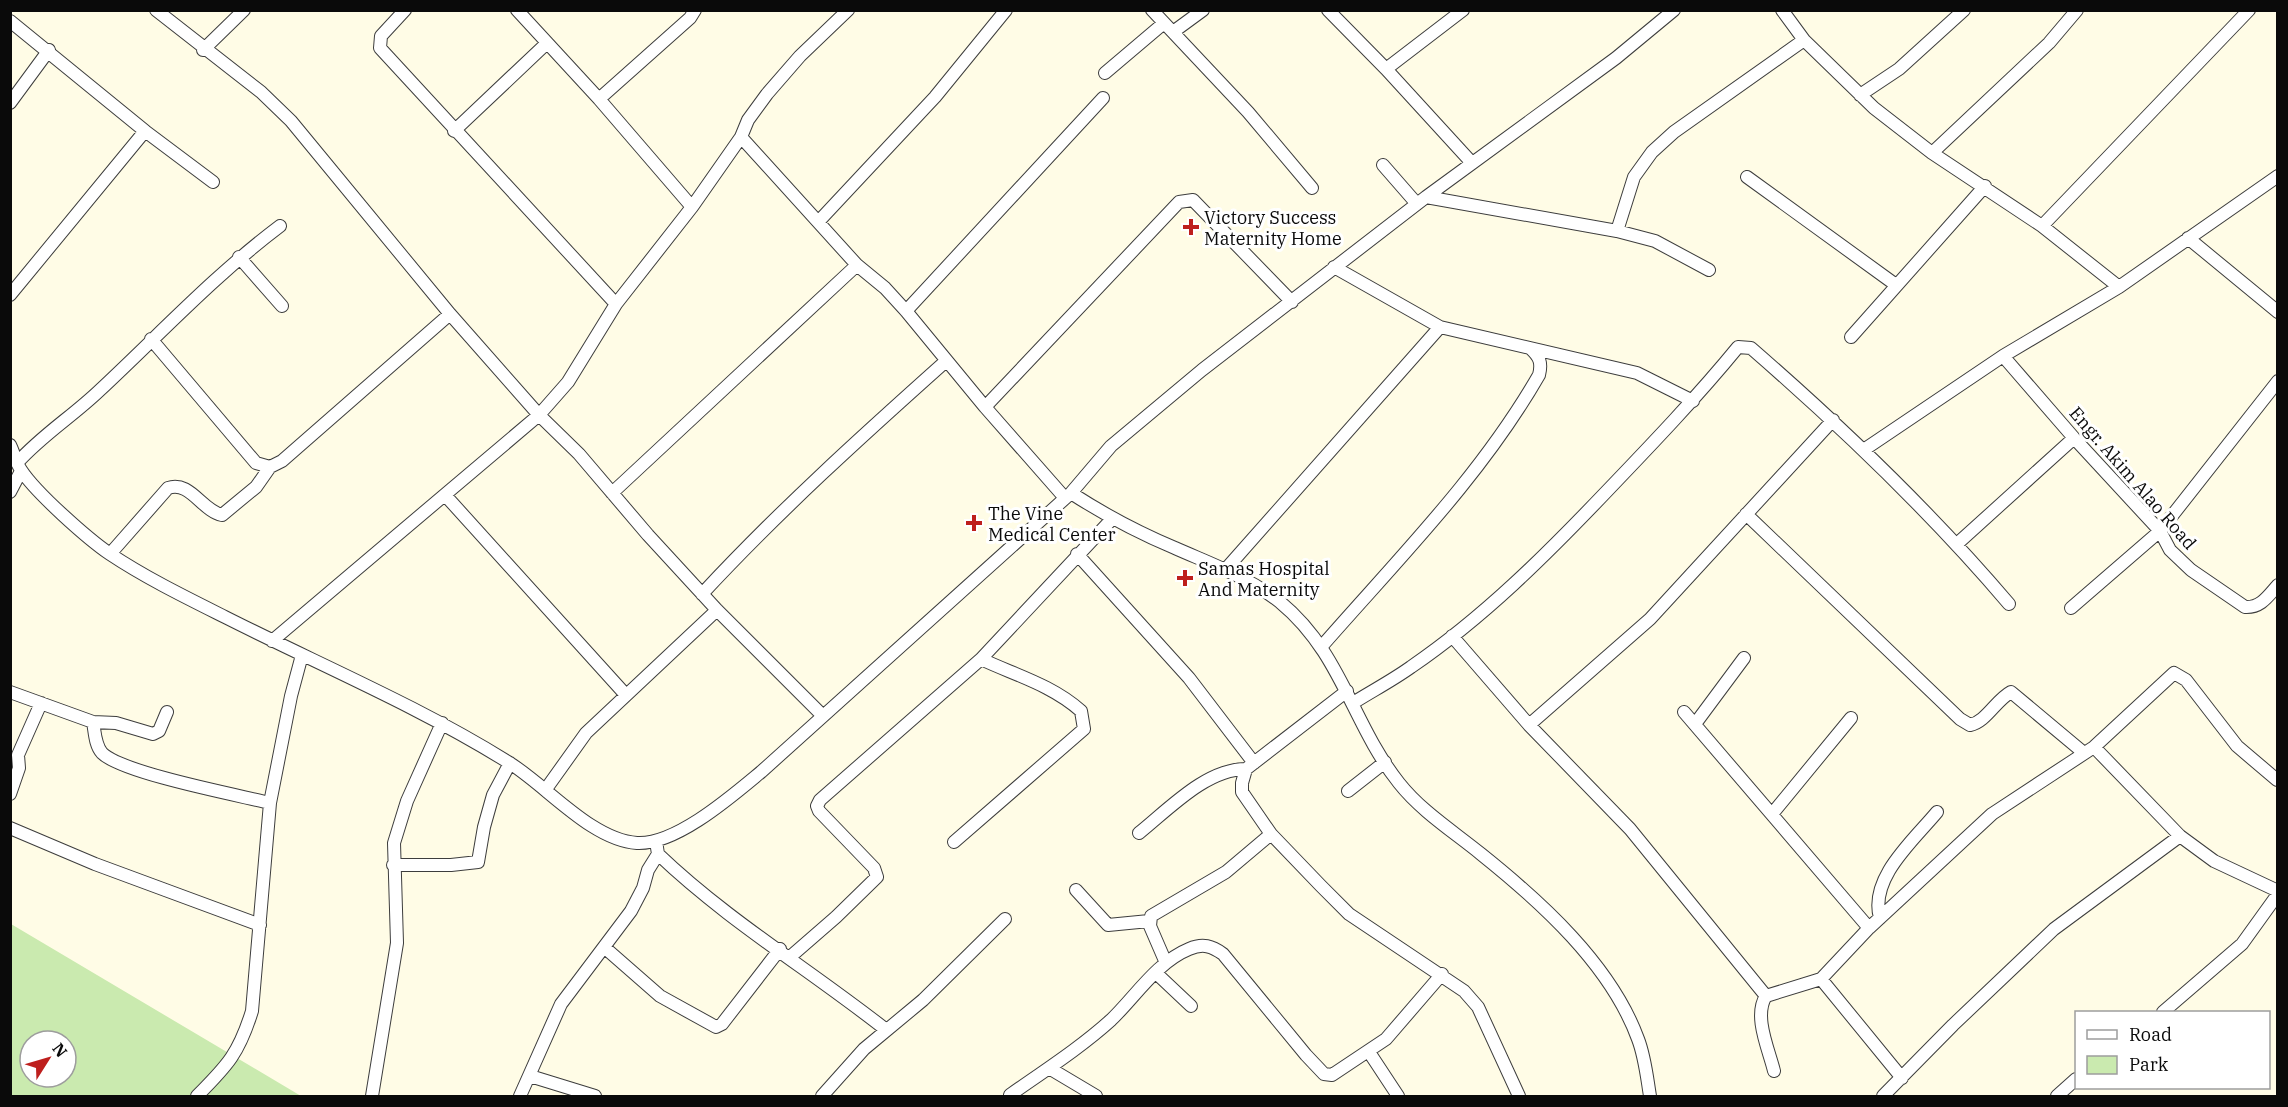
<svg xmlns="http://www.w3.org/2000/svg" width="2288" height="1107" viewBox="0 0 2288 1107" font-family="'IBM Plex Serif',serif">
<rect width="100%" height="100%" fill="#fffce6"/>
<path fill="#caeaaf" fill-rule="evenodd" d="M11 924 301 1096H11ZM30 1041H66V1077H30Z"/>
<g fill="none" stroke-linecap="round" stroke-linejoin="round">
<defs>
<path id="minor" d="M156 10 261 92 291 121 450 314 539 415 579 454 648 535 717 610 823 716
M405 10 381 36 380 48 616 304
M517 10 599 99 692 207
M1152 10 1248 112 1312 188
M1328 10 1386 69 1472 163
M1782 10 1804 40 1874 108 1932 153 2042 226 2119 287
M10 21 145 131 213 182
M1173 32 1203 10
M203 50 244 10
M1386 69 1463 10
M1105 73 1164 23
M1860 95 1899 69 1964 10
M599 99 690 18 695 10
M10 103 49 50
M454 131 547 43
M741 137 857 265 885 288 906 311 985 407 1065 498
M1932 153 2049 43 2077 10
M1383 165 1417 204
M1747 177 1896 285
M1426 197 1617 231 1655 241 1709 270
M819 221 935 97 1006 10
M2042 226 2249 10
M1617 231 1634 177 1652 152 1674 132 1804 40
M2188 238 2278 312
M239 257 282 306
M1334 267 1440 327 1637 373 1693 401
M10 295 145 131
M906 311 1103 98
M1851 337 1985 186
M151 339 256 463 270 467 282 461 450 314
M2003 356 2074 438 2160 531 2170 550 2191 570 2245 607C2261 608 2268 596 2278 585
M985 407 1179 202 1193 200 1292 302
M10 445C14 453 16 463 21 470 36 493 88 539 110 554 146 578 187 598 225 617 320 665 418 706 508 762 546 785 591 840 637 843 676 845 732 796 761 772L1071 493 1111 446 1202 370 1426 197 1616 58 1674 10
M1865 449 2003 356 2119 287 2278 176
M17 463C42 435 73 416 100 390 160 334 215 275 280 226
M10 492 21 471
M612 493 857 265
M1071 493C1105 515 1139 533 1175 548 1211 564 1248 577 1280 602 1342 653 1352 724 1399 783 1421 811 1454 832 1481 854 1541 902 1611 965 1638 1039 1645 1057 1647 1078 1650 1096
M445 495 625 694
M1746 514 1960 719 1970 725C1986 722 1996 700 2011 692L2084 753
M1958 543 2074 438
M110 554 168 488C190 480 202 511 222 515L256 487 270 467
M1077 554 1189 678 1254 763
M1226 569 1440 327
M702 594C779 511 862 436 946 361
M2071 608 2160 531 2278 381
M1452 636 1529 725 1630 829 1766 996C1753 1016 1769 1050 1774 1071
M272 641 539 415 568 382 616 304 692 207 741 137 748 120 767 94 800 56 848 10
M1322 646C1398 559 1481 476 1539 375 1542 363 1540 357 1530 348
M1347 691 1246 769 1242 783V792L1271 834 1321 886 1349 914 1464 991 1478 1007 1519 1096
M10 692 93 722C95 733 95 745 102 753 122 773 237 795 270 803
M1353 703C1372 691 1393 680 1411 667 1484 617 1546 555 1607 491 1652 444 1697 397 1738 347L1751 348C1843 428 1930 511 2009 604
M1684 712 1869 928
M93 722 116 723 153 734 159 731 167 712
M1695 724 1744 658
M1529 725 1650 619 1833 420
M2094 747 2180 836 2214 861 2278 891
M546 789 586 733 717 610
M1348 791 1385 762
M10 794 19 768 18 755 41 703
M1772 814 1851 718
M10 828 95 864 260 925
M1139 833C1169 809 1206 769 1246 769
M954 842 1084 729 1081 711C1052 685 1015 675 981 659
M658 854C727 920 810 970 885 1029
M393 865H451L478 862 484 827 493 795 510 763
M1076 890 1108 925 1149 921
M1880 918C1869 878 1913 841 1937 812
M604 947 660 996 716 1027 722 1024 780 949
M790 957 836 917 877 877 874 868 819 811 817 806 820 800 981 659 1112 519
M1166 963 1150 926 1151 916 1226 872 1271 834
M1156 973 1191 1006
M1821 979 1902 1078
M1766 996 1821 979 1869 928 1992 814 2094 747 2174 673 2186 680 2237 746 2277 780
M2163 1012 2242 944 2278 894
M1369 1052 1398 1096
M1049 1068 1096 1096
M530 1076 595 1096
M1010 1095C1044 1071 1080 1048 1111 1020 1135 997 1157 962 1189 949 1203 943 1212 946 1223 954L1306 1055 1324 1074 1332 1075 1386 1039 1442 974
M197 1096C228 1065 239 1053 252 1011L270 803 291 696 302 655
M372 1096 397 943 394 843 407 801 442 723
M520 1096 561 1004 631 911 643 888 648 870 658 854 656 841
M822 1096 864 1049 923 1000 1005 919
M1883 1096 1953 1025 2054 929 2180 836
M2057 1096 2076 1079"/>
</defs>
<use href="#minor" stroke="#3d3d3d" stroke-width="14"/>
<use href="#minor" stroke="#fff" stroke-width="12"/>
</g>
<g fill="#be1f1d" stroke="#fff" stroke-width="2">
<path d="M1188 218h6v6h6v6h-6v6h-6v-6h-6v-6h6z"/>
<path d="M971 514h6v6h6v6h-6v6h-6v-6h-6v-6h6z"/>
<path d="M1182 569h6v6h6v6h-6v6h-6v-6h-6v-6h6z"/>
</g>
<g text-anchor="middle" dominant-baseline="central" stroke-width="6" stroke-linejoin="round" paint-order="stroke">
<g font-size="18" fill="#0a0a0a" stroke="#fff" text-anchor="start">
<text x="1204" y="217">Victory Success<tspan x="1204" dy="21">Maternity Home</tspan></text>
<text x="988" y="513">The Vine<tspan x="988" dy="21">Medical Center</tspan></text>
<text x="1198" y="568">Samas Hospital<tspan x="1198" dy="21">And Maternity</tspan></text>
</g>
<g font-size="18" fill="#0a0a0a" stroke="#fff">
<text transform="translate(2133 478) rotate(49)">Engr. Akim Alao Road</text>
</g>
</g>
<rect width="2288" height="1107" fill="none" stroke="#0a0a0a" stroke-width="24"/>
<rect x="2075" y="1011" width="195" height="78" fill="#ffffff" stroke="#9d9d9d" stroke-width="1.5"/>
<rect x="2087" y="1030" width="30" height="9" fill="#ffffff" stroke="#9d9d9d" stroke-width="1.5"/>
<text x="2129" y="1041" font-size="18" fill="#0a0a0a">Road</text>
<rect x="2087" y="1056" width="30" height="18" fill="#caeaaf" stroke="#9d9d9d" stroke-width="1.5"/>
<text x="2129" y="1071" font-size="18" fill="#0a0a0a">Park</text>
<g transform="translate(48 1059) rotate(53)"><circle r="28" fill="#ffffff" stroke="#9d9d9d" stroke-width="1.5"/>
<path d="M0-4.5L10 22L0 15L-10 22Z" fill="#be1f1d"/>
<text y="-9" font-size="16" font-weight="bold" text-anchor="middle" fill="#0a0a0a">N</text>
</g>
</svg>
